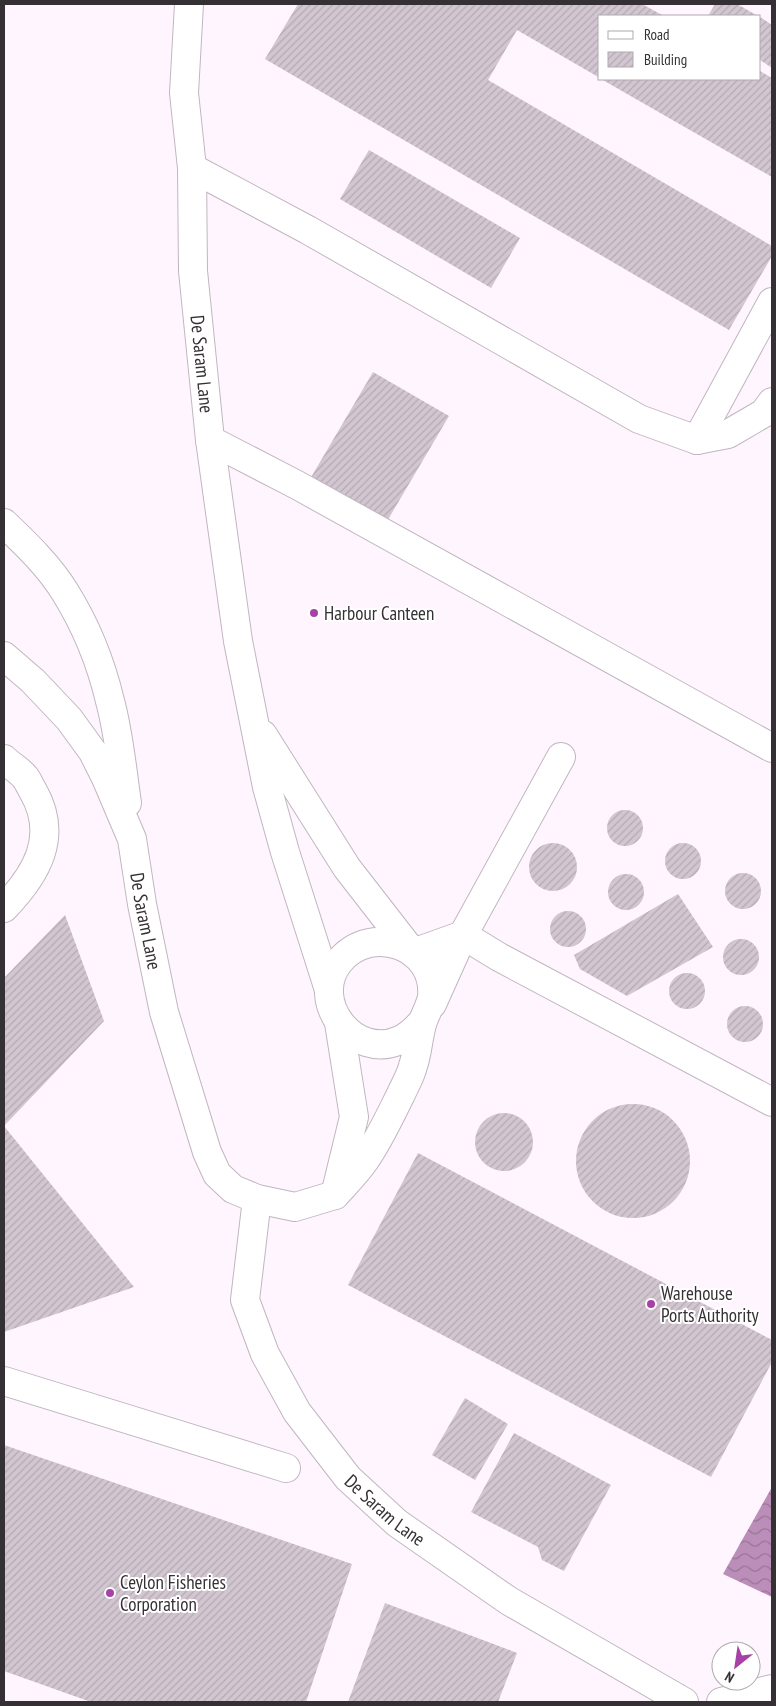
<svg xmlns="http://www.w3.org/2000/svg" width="776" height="1706" viewBox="0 0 776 1706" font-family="'PT Sans Narrow',sans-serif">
<defs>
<pattern id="water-waves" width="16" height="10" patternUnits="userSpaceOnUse" patternTransform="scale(1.25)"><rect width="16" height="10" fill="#ba8eb8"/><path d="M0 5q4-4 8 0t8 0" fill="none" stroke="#987496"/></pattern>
<pattern id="building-hatch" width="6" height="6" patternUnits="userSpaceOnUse" patternTransform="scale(1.25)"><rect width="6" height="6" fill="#d2c6d1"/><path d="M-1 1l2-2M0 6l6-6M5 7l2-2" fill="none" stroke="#b5aab4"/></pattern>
</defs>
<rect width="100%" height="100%" fill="#fff5fe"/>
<path fill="url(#water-waves)" d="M772 1487V1597L723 1574Z"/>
<path fill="url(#building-hatch)" d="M298 4H642L664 16H600V78L517 30 488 80 772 246V256L729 330 265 59Z
M715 4H737L758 16H708Z
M760 17 772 25V68L760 60Z
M760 71 772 78V177L601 79H760Z
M369 150 520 238 491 288 340 199Z
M373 372 449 416 386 523 310 479Z
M607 828a18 18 0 1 1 36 0a18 18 0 1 1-36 0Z
M665 861a18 18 0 1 1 36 0a18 18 0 1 1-36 0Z
M529 867a24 24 0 1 1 48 0a24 24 0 1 1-48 0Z
M725 891a18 18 0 1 1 36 0a18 18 0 1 1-36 0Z
M608 892a18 18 0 1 1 36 0a18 18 0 1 1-36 0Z
M678 894 713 947 627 996 580 969 574 955Z
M550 929a18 18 0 1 1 36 0a18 18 0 1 1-36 0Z
M65 915 104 1021 4 1126 134 1287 4 1332V978Z
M723 957a18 18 0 1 1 36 0a18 18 0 1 1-36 0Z
M669 991a18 18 0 1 1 36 0a18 18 0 1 1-36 0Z
M727 1024a18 18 0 1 1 36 0a18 18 0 1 1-36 0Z
M576 1161a57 57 0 1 1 114 0a57 57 0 1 1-114 0Z
M475 1142a29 29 0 1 1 58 0a29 29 0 1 1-58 0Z
M418 1153 772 1340V1362L711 1477 348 1285Z
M465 1398 508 1424 475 1480 432 1455Z
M514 1433 611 1485 564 1571 542 1560 538 1547 471 1512Z
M4 1445 352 1564 306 1702H91L4 1671Z
M385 1603 517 1653 498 1702H348Z"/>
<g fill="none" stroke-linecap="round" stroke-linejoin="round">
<defs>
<g id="minor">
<path id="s1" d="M189 4 184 93 192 168 193 271 210 440 238 641 267 787 285 852 329 990"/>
<path d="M192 168 308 230 639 419 697 440 728 434 764 413 772 402"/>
<path d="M210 440 297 485 772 748"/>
<path d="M697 440 772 302"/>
<path d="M4 523C26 544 49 566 65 592 85 624 101 663 110 701 119 734 122 769 127 803"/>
<path id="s2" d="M4 656 33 681 69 719 93 752 106 778 132 839 142 904 164 1012 207 1152 217 1174 233 1189 257 1199 295 1207 335 1195"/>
<path d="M263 735 347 868 413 953 463 935"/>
<path d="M4 759C10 765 19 770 25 777 28 781 30 786 33 791 59 836 37 874 4 908"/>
<path d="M463 935 499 957 772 1102"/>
<path d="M432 1004 463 935 561 757"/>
<path d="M336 1191 354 1117 339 1023"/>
<path d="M335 1195C345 1184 356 1173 365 1160 379 1140 390 1116 401 1094 405 1085 411 1075 413 1066 418 1052 418 1036 423 1021 426 1013 430 1006 432 997 437 946 371 922 339 962 308 1001 354 1061 400 1040 409 1036 416 1029 423 1021"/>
<path id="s3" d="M257 1199 245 1300 265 1354 297 1412 348 1478 397 1523 509 1601 684 1702"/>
<path d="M4 1381 286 1468"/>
<path d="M721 1702 772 1689"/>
</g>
</defs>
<use href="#minor" stroke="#c1b6c0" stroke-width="30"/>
<use href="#minor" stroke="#fff" stroke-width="28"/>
</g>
<g fill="#a741a6" stroke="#fff" stroke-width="2">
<circle cx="314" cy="613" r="5"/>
<circle cx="651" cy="1304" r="5"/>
<circle cx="110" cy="1593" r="5"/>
</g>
<g text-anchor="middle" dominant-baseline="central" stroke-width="4" stroke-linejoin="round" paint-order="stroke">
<g font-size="19" fill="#353034" stroke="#fff">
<text stroke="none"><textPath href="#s1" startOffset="361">De Saram Lane</textPath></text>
<text stroke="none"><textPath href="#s2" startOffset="310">De Saram Lane</textPath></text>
<text stroke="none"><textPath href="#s3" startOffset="358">De Saram Lane</textPath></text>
</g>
<g font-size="19" fill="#353034" stroke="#fff" text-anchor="start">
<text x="324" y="613">Harbour Canteen</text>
<text x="661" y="1293">Warehouse<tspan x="661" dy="22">Ports Authority</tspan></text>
<text x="120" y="1582">Ceylon Fisheries<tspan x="120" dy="22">Corporation</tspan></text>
</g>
</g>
<rect width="776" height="1706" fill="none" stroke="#353034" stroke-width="10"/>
<rect x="598" y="15" width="162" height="65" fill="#ffffff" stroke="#aeacae"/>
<rect x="608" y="31" width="25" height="8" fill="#ffffff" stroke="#aeacae"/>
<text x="644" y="40" font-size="15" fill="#353034">Road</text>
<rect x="608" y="52" width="25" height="15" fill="url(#building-hatch)" stroke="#aeacae"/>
<text x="644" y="65" font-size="15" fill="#353034">Building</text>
<g transform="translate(736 1666) rotate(210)"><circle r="24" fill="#ffffff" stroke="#aeacae"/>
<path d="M0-4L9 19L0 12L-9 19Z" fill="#a741a6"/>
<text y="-8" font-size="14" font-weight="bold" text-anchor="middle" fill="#353034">N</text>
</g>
</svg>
